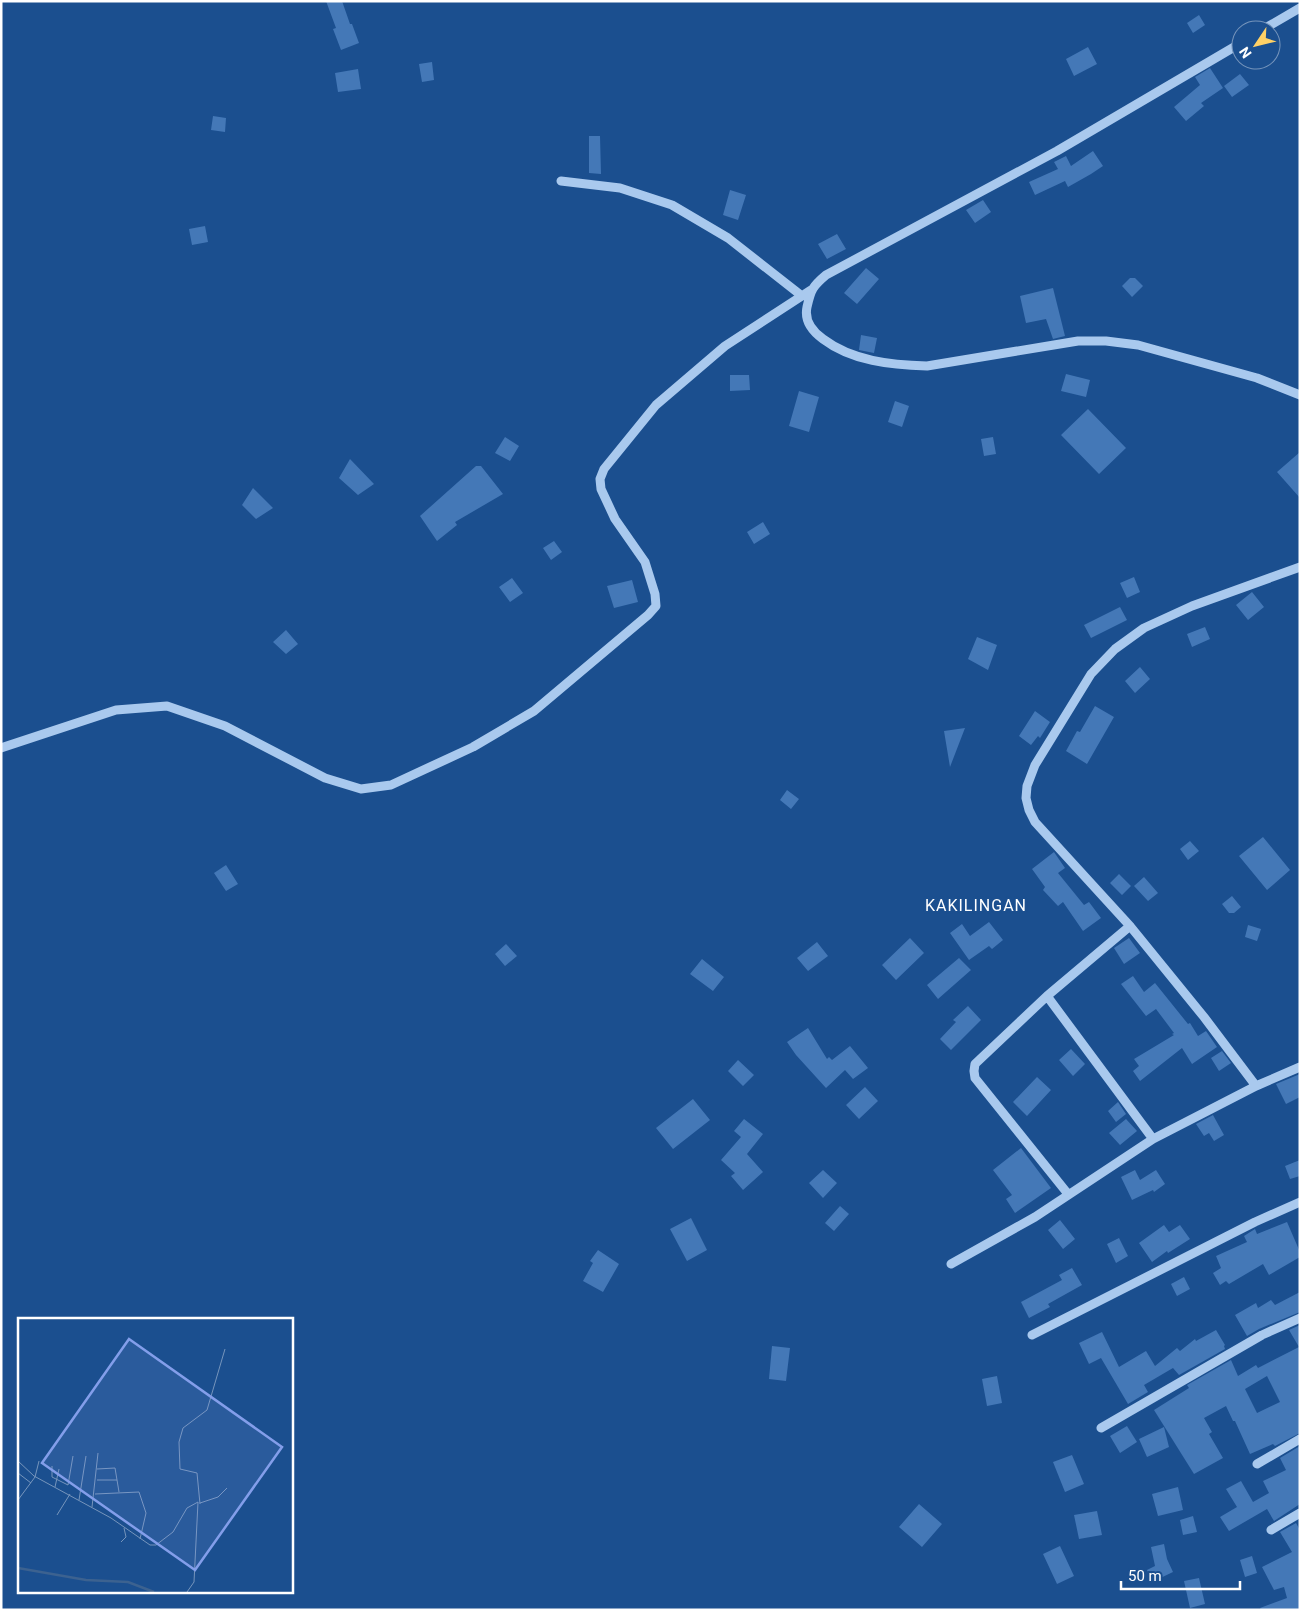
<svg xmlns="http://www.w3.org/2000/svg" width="1301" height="1611" viewBox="0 0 1301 1611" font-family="Roboto,sans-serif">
<rect width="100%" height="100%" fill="#1b4f8f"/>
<path fill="#4478b7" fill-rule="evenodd" d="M326 1H342L350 24H352L359 43 341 50 333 29 336 28Z
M1199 15 1205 25 1193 33 1187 23Z
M1088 47 1097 64 1074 76 1066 59Z
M432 62 434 80 422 82 419 64Z
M1210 68 1223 88 1201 103 1204 106 1186 121 1174 107 1200 85 1195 77Z
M358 69 361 89 338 92 335 73Z
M1240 74 1249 85 1232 97 1224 86Z
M213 116 226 118 225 132 211 130Z
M589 136H600L601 174 589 173Z
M1093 151 1103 166 1091 174 1068 187 1065 181 1035 195 1029 182 1058 169 1054 162 1066 156 1071 166Z
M730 190 746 195 738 220 723 215Z
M983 200 991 212 975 223 966 210Z
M205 226 208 242 192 245 189 229Z
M837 234 846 249 827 259 818 244Z
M866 268 879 279 857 304 844 293Z
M1130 278H1135L1143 286 1132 297 1122 286Z
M1053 288 1065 336 1053 339 1046 319 1026 323 1020 296Z
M861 335 877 338 874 353 859 350Z
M1066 374 1090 380 1086 397 1061 391Z
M730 375H749L750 390 730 391Z
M799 391 819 397 809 432 789 426Z
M895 401 909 406 902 427 888 422Z
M1088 409 1126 448 1099 474 1061 435Z
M505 437 519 446 510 461 495 453Z
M993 437 996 454 984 456 981 439Z
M1300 452V498L1277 472Z
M350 459 374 484 358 495 339 478Z
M476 466H481L503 494 455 522 457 525 437 541 420 516Z
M253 488 273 508 256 519 242 505Z
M763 522 770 534 754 544 747 532Z
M554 541 562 552 551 560 543 548Z
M1134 577 1140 592 1127 598 1120 583Z
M512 578 523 593 510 602 499 587Z
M632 580 638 602 614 608 607 586Z
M1252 592 1264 607 1248 620 1236 605Z
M1120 607 1127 620 1091 638 1084 625Z
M1205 627 1210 639 1192 647 1187 634Z
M286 630 298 644 286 654 273 642Z
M977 637 997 645 988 670 968 659Z
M1140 667 1150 679 1135 693 1125 681Z
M1095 706 1114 717 1087 764 1066 751 1077 731 1080 732Z
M1035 711 1050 722 1040 738 1038 736 1031 745 1019 736Z
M965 728 950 767 944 731Z
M787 790 799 799 791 809 780 800Z
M1263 837 1290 870 1267 890 1239 856Z
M1190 841 1199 851 1188 860 1180 849Z
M1054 852 1065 868 1058 873 1084 905 1089 902 1101 918 1083 931 1063 902 1058 906 1043 890 1045 887 1032 869Z
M226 865 238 884 226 891 214 873Z
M1119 874 1131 886 1122 895 1110 883Z
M1144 877 1158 893 1148 901 1134 886Z
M1232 896 1241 907 1234 913H1229L1222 904Z
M989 922 1003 940 992 949 989 946 969 960 950 933 962 924 970 936Z
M1248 925 1261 929 1257 941 1245 937Z
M910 938 924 953 896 980 882 965Z
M1129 938 1140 953 1124 964 1114 948Z
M817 942 828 956 808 971 797 958Z
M506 944 517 956 505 966 495 954Z
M959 958 971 970 938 999 927 985Z
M702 959 724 977 713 991 690 974Z
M1133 976 1144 992 1155 983 1188 1024 1190 1023 1198 1036 1206 1031 1217 1047 1192 1064 1182 1048 1140 1081 1133 1071 1139 1066 1134 1059 1174 1035 1172 1034 1174 1033 1156 1009 1146 1016 1121 984Z
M968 1006 981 1020 951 1050 940 1039 956 1022 953 1020Z
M808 1028 827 1059 829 1057 832 1060 850 1046 868 1068 853 1079 845 1070 826 1088 796 1055 787 1042Z
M1071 1049 1085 1064 1073 1076 1059 1060Z
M1222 1051 1231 1063 1219 1071 1211 1058Z
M738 1060 754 1075 743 1086 728 1071Z
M1300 1074V1097L1286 1104 1276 1084Z
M1037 1077 1051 1090 1027 1116 1013 1102Z
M865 1087 878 1101 859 1119 846 1105Z
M693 1099 710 1120 673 1149 656 1128Z
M1118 1102 1126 1114 1116 1122 1108 1111Z
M1213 1115 1224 1135 1214 1141 1209 1133 1204 1136 1196 1124Z
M744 1119 763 1134 747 1154 763 1172 743 1190 731 1176 735 1173 721 1160 741 1137 734 1131Z
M1126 1119 1137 1131 1120 1145 1109 1133Z
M1021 1148 1051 1188 1015 1213 1006 1199 1012 1195 993 1170Z
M1300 1160V1176L1290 1179 1285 1166Z
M823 1170 837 1183 823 1198 809 1183Z
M1135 1170 1140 1180 1156 1170 1165 1184 1154 1192 1153 1190 1132 1200 1121 1177Z
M840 1206 849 1214 834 1231 825 1223Z
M691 1218 707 1250 687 1261 670 1229Z
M1060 1220 1075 1239 1063 1249 1048 1230Z
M1287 1222 1300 1252V1257L1269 1275 1263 1264 1229 1284 1226 1281 1220 1285 1213 1273 1221 1268 1216 1256 1247 1242 1244 1236 1255 1229 1257 1234Z
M1164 1225 1169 1232 1180 1225 1190 1239 1168 1253 1167 1251 1152 1262 1139 1243Z
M1119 1238 1128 1256 1116 1263 1107 1244Z
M598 1250 619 1264 603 1292 583 1281 593 1263 590 1261Z
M1072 1268 1082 1285 1048 1304 1050 1307 1029 1318 1021 1302 1062 1280 1059 1275Z
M1184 1277 1190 1289 1177 1296 1171 1284Z
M1300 1292V1312L1259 1329 1247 1336 1235 1315 1256 1303 1258 1308 1271 1300 1275 1305Z
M1300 1325V1433L1275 1446 1273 1444 1250 1454 1235 1421H1233L1226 1406 1204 1418 1212 1432 1209 1434 1223 1458 1194 1474 1154 1410 1189 1388 1187 1385 1231 1360 1238 1376 1256 1365 1258 1368 1299 1347 1289 1330ZM1267 1376 1280 1402 1257 1413 1245 1389Z
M1216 1330 1225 1345 1224 1346 1225 1349 1179 1375 1173 1368 1144 1385 1148 1392 1128 1404 1101 1358 1089 1364 1079 1343 1102 1332 1119 1367 1146 1351 1155 1366 1177 1348 1180 1351 1195 1339 1196 1341Z
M772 1346 790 1348 786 1381 769 1379Z
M997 1376 1002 1403 987 1406 982 1379Z
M1127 1426 1137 1442 1120 1453 1110 1436Z
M1164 1427 1169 1447 1147 1457 1139 1439Z
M1300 1446V1504L1274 1521 1267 1509 1229 1531 1220 1517 1237 1507 1226 1489 1241 1481 1253 1502 1269 1493 1263 1481 1286 1470 1280 1458Z
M1072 1455 1084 1484 1065 1492 1053 1462Z
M1178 1487 1183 1510 1158 1516 1152 1494Z
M919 1504 942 1524 922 1547 899 1527Z
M1097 1511 1102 1535 1079 1539 1074 1515Z
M1193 1516 1197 1532 1183 1535 1180 1520Z
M1296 1523 1300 1530V1610H1261L1260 1608 1287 1598 1284 1587 1274 1590 1262 1567 1292 1552 1280 1532Z
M1164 1544 1167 1559 1173 1572 1152 1582 1147 1570 1155 1566 1151 1547Z
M1060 1546 1074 1576 1057 1584 1043 1554Z
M1252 1556 1257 1573 1245 1577 1240 1560Z
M1199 1578 1205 1604 1190 1608 1184 1581Z"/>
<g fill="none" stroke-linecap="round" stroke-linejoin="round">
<path stroke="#a9c9ee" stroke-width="9" d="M1262 30 1300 8
M1241 43 1057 151 826 275C813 286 811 289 807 307 804 321 812 331 823 339 852 361 891 365 927 366L1078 341H1106L1138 345 1257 378 1300 395
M561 181 620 188 672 205 728 238 802 296
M1 748 116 710 167 706 225 726 325 778 361 789 391 785 473 747 534 711 648 615 656 606 655 594 645 562 615 519 601 489 600 479 604 469 656 405 725 346 811 290
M1047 996 1153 1139
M1256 1086 1204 1017 1130 926 1035 822 1029 810 1026 798 1027 786 1035 765 1091 674 1115 649 1144 628 1192 606 1300 567
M1068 1194 975 1078 974 1071 975 1064 1047 996 1130 926
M951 1264 1035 1217 1153 1139 1256 1086 1300 1067
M1032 1335 1255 1222 1300 1202
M1101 1428 1262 1335 1300 1318
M1257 1464 1300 1439
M1271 1530 1300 1513"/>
</g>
<g text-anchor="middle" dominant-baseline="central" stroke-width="5" stroke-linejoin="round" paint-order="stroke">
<g font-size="16" letter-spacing="1" fill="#fff" stroke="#1b4f8f">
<text x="976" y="905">KAKILINGAN</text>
</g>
</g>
<g transform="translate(18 1318)">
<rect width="275" height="275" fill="#1b4f8f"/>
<path fill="none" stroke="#3c6290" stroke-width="2.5" d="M0 250 68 262 110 264 136 274"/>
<path fill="none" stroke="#7695bc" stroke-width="1" d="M0 143 16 158 93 200 132 227H138L155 214 169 190 180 184 176 264 169 274M34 148V159L50 167 55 138M79 151 97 150 101 174M0 155 13 165M79 162H99M37 169 41 151M77 176 121 174 128 195 122 221M0 182 17 159 21 143M61 182 68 138M182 185 200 179 209 170M182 186 179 155 162 151 161 124 165 110 189 92 207 31M74 189 80 135M39 197 52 176M103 224 108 219 106 210"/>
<path fill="#839eea" fill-opacity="0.15" stroke="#839eea" stroke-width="2.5" d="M111 21 264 129 177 252 24 145Z"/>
<rect width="275" height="275" fill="none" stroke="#fff" stroke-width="2.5"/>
</g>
<rect width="1301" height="1611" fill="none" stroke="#ffffff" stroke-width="5"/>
<g transform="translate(1256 45) rotate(235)"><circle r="24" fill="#1b4f8f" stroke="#7695bc"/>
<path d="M0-4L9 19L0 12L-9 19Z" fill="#ffd166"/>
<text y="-8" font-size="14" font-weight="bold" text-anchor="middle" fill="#ffffff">N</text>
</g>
<path d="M1121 1581v8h119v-8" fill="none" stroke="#ffffff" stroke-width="2.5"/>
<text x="1128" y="1581" font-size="15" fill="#ffffff" stroke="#1b4f8f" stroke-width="4" paint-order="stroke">50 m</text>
</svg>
